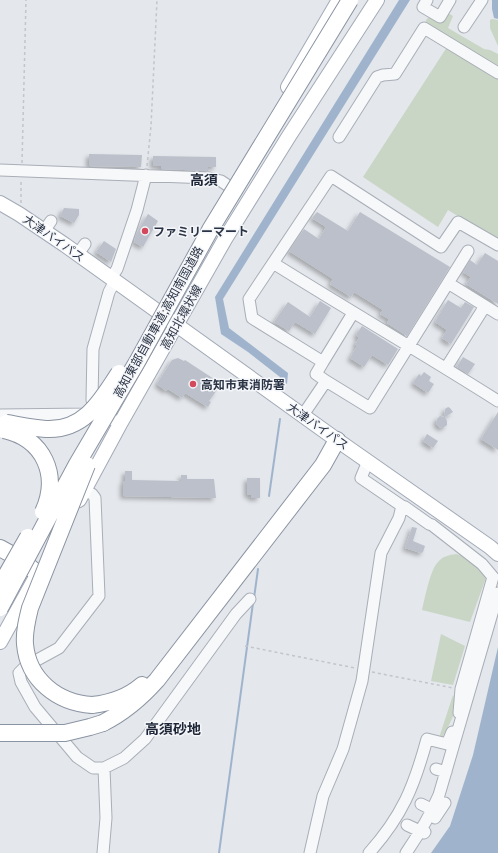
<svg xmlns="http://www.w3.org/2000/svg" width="498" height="853" viewBox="0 0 498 853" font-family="'PT Sans','Noto Sans JP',sans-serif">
<defs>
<filter id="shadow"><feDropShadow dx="-3" dy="3" stdDeviation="2" flood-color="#0004"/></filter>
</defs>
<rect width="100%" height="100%" fill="#e4e7ec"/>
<path fill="#c9d6c5" d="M448 13 453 16 448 28 484 49 490 50 498 54V68L426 23V20L430 16 441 23Z
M492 19 498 20V46L490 28V20Z
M447 47 498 77V241L448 210 438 227 363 177Z
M456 554 463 556 487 575 470 622 422 610C425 598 430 570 438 562 443 556 449 555 456 554Z
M441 634 465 646 453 685 431 681Z
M453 695C460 708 449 726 442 737L439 738Z"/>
<path fill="#9fb4cc" d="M399 0H410L223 299 229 328 288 373 287 384 279 379 280 377 248 352 221 334 215 297Z
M492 0H498V19L494 18 492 9Z
M498 647V853H431L450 826 473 755Z"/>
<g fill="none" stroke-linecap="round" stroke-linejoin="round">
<path stroke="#9fb4cc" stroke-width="2" d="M269 496 280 419
M254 598 258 569
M219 853 253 603"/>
</g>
<path fill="#bbc0ca" filter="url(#shadow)" d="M89 154 142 155 141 167 89 166Z
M153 156 216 157V167H208V171L161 169V166H153Z
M64 208 79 209V215L74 223 60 216Z
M317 212 348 231 360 212 450 267 407 336 387 323 389 319 380 314 383 310 354 292 351 297 330 284 333 279 289 251 304 229 319 239 326 227 312 218Z
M148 214 158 221 143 247 134 242 136 234Z
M104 241 116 249 111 262 96 252Z
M485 253 498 261V304L466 284 471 277 463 272 470 260 477 265Z
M448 300 461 308 465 302 474 307 451 344 442 338 447 330 435 322Z
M320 301 331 308 315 334 295 322 289 331 274 322 288 302 310 317Z
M362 326 398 349 388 365 372 355 364 367 350 358 357 346 355 344 359 338 356 335Z
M463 357 475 364 468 374 457 367Z
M178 358 184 361 185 360 214 379 210 386 217 390 209 401 211 402 208 407 185 393 182 398 168 389 166 391 157 384 172 360Z
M424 372 431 377 429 381 434 384 428 393 413 383 419 374 421 376Z
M448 407 450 408 453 412 445 417 447 421V425L443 428 439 427 436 423 437 419 440 416 444 417 445 409Z
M498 412V450L481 439Z
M427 434 438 441 433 448 423 441Z
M125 471H132V480L181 481V475H187V479H214L216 498 123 496V481H125Z
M247 478H260V498H251V495H247Z
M412 527 417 528 413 541 425 546 423 552 421 553 405 548Z"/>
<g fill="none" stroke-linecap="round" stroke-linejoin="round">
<defs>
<path id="minor" d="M427 0 423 7 440 17 450 0
M464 27 482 0
M339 137 377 77 383 75 395 74 424 28 498 73
M0 170 209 178 221 181 230 187
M44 231 51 221
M78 254 85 244
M273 263C348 310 424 354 498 401
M111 278 117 269 137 210 146 175
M448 283 498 314
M353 313 323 362 252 318 249 299 331 176 441 247 458 222 498 245
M446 368 485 306
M326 381 370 408 468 251
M97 411 92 400 93 349 109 292 115 281
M0 415 89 414 110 418 120 424
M303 415 326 381 316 374 323 362
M77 486 92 494 95 498 99 596 59 648 26 666 19 673 21 682 35 707 77 757 93 768H104L124 758 145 739 236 614 250 599
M402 506 405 507 429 524 432 525 482 564 493 577 461 689 459 713
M436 769 446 772
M421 804 433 810
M435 818 445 803
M407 825 424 833 425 832
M103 853 106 818 104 768
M310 853 323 796 343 749 362 681 381 553 399 518 402 506 361 478 368 461
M369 853C402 816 414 787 427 739L447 744 452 732
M406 853C419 834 430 816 439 795L498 593"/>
<path id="major" d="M288 87 339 0
M0 203 19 214 65 245 337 440 490 547 498 554
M79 500 120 424 225 239 289 136 377 0
M0 642 36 577"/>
<path id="highway" d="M0 548 20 559 38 574
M92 705C111 703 127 698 142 685
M103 723C125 712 141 698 157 680L323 465 337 440"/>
</defs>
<use href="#minor" stroke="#a9aeb7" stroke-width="13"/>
<use href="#major" stroke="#a3abb8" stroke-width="16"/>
<use href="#highway" stroke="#8b94a3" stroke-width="18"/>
<path stroke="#c2c5cb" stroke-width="1.5" stroke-dasharray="3 3" stroke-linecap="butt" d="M22 163 26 0
M147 166 151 126 157 0
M21 203V179
M245 646 355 668
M372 672 453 688"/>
<use href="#minor" stroke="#f7f8fa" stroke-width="11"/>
<use href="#major" stroke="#fff" stroke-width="14"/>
<use href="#highway" stroke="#fff" stroke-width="16"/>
<defs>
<path id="highway-bridge" d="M6 423C19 425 33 428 46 429 84 431 101 401 119 373
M4 430C44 439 60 475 43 512
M87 465 30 608C27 620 24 632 25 644 28 680 58 703 92 705
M0 586 28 537
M0 608 77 464 137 362 210 230 350 0
M0 733H65L90 727 103 723"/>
</defs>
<use href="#highway-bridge" stroke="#8b94a3" stroke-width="18" stroke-linecap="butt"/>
<use href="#highway-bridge" stroke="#fff" stroke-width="16"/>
</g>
<g fill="#d1495b" stroke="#f4f6f9" stroke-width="1.5">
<circle cx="145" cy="231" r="4"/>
<circle cx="193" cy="384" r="4"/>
</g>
<g text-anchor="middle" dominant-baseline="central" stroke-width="3" stroke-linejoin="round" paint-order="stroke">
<g font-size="12" font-weight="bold" fill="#2b3445" stroke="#f4f6f9" text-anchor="start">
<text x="153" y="231">ファミリーマート</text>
<text x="201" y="384">高知市東消防署</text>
</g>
<g font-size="12" fill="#2b3445" stroke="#f4f6f9">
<text transform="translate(54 238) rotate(35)">大津バイパス</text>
<text transform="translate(181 317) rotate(-61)">高知北環状線</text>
<text transform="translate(158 322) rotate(-61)">高知東部自動車道;高知南国道路</text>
<text transform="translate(318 426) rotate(35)">大津バイパス</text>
</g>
<g font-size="14" font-weight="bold" fill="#1d2536" stroke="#f4f6f9">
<text x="204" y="180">高須</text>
<text x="173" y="729">高須砂地</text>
</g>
</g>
</svg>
